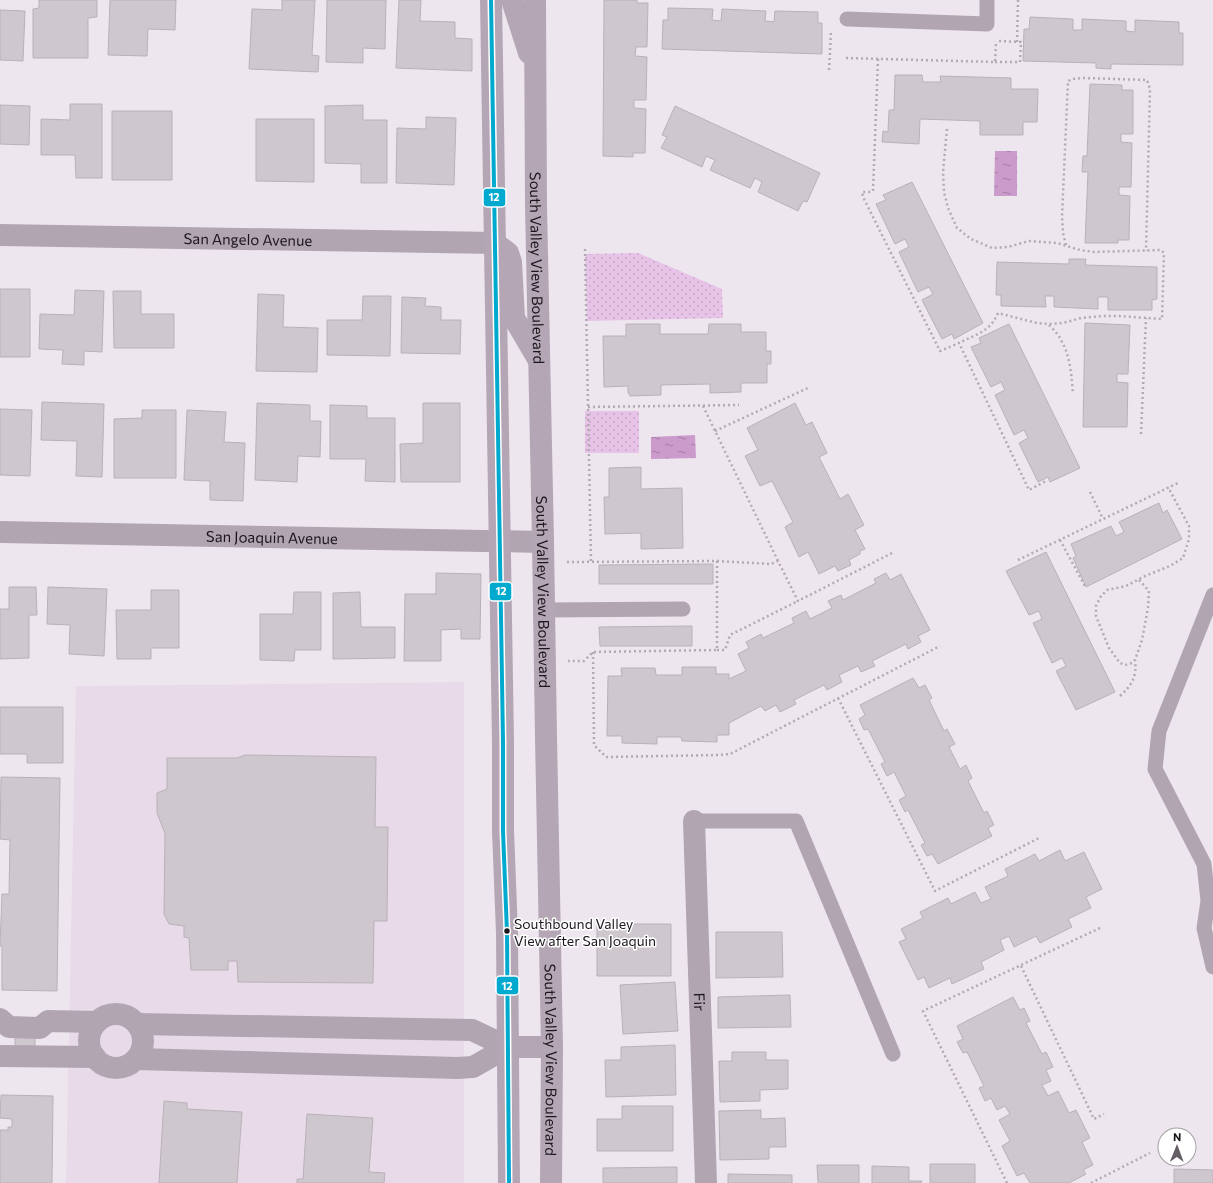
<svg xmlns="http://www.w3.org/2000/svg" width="1213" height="1183" viewBox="0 0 1213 1183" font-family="Commissioner,sans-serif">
<defs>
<pattern id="green-dots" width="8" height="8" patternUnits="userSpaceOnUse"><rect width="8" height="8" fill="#e7c4e7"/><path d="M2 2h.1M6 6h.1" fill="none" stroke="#c6a8c6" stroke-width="1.8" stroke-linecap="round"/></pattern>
<pattern id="water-ripples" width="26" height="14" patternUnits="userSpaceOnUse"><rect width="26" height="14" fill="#cb9bcc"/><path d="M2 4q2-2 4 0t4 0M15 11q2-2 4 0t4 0" fill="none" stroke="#a47da5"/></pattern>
</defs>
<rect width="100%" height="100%" fill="#eee6ee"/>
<path fill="#e9dae9" d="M464 682V1183H66L76 686Z"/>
<path fill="url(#green-dots)" d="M638 253 722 289 723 318 587 321 585 254Z
M585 411H639V453H585Z"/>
<path fill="url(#water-ripples)" d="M995 151H1017V196H994Z
M695 435 696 458 651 459V437Z"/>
<path fill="#cec7ce" stroke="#b8b2b8" d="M39 0H97V17L88 18V58H33V9L39 8Z
M110 0H176L175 30 148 29 147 56 108 55Z
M282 0H315L312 55 319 56 318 72 249 69 252 9 282 10Z
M327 0H386L385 49 363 48V63L326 62Z
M399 0H421L420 21 455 22V38L472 39V71L396 68Z
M604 0H637V3H648L647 47H636L635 56 647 57 646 100H634V108L646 109 645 153H633V157L603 156Z
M668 8 713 9 712 20 721 21 722 9 766 11 765 21 774 22 775 11 818 12V23H822V54L662 49 663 20H668Z
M0 10 25 11 23 61 0 60Z
M1030 17 1073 19V30H1082V19L1126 21V31L1135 32V20L1179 22V33H1183V65L1111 64V69L1096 68V63L1023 61 1024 29H1029Z
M895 75H922L923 82H941L940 76 1011 78V89H1038L1037 122H1023V135H980V121L920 119 919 144 882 142 883 131 888 132 889 110H894Z
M1090 84 1122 85V90H1133V134H1121V142L1132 143 1131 187H1119V195L1130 196 1129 240H1118V243H1085L1088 172H1082L1083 156H1087Z
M70 104H102V178H76L75 155H41V119L70 120Z
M0 105 30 106 29 145 0 144Z
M363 105V120H387V183H361V164L325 163V106Z
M675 106 820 173 807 202 803 201 798 211 758 192 762 182 755 178 750 188 710 170 715 160 706 156 702 167 661 148 667 137 662 135Z
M112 111H172V180H112Z
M426 117 456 118 454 185 396 183 397 128 426 129Z
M256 119H314V182L256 181Z
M912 182 983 323 954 339 952 334 942 339 922 300 933 294 929 287 918 292 899 252 909 247 905 239 895 244 876 204 886 200 883 195Z
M1069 259H1086L1085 265 1157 267V299L1152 300V310H1108V297H1098V309L1054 307V296H1045L1046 307 1001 306V295H996L997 262 1069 264Z
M0 289H30V357H0Z
M75 290 104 291 102 352 84 351V365L62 364 63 350 39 349 40 314 74 315Z
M113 291H141V314H174V348H114Z
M258 294 284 295 283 327 318 328 317 372 256 371Z
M363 296H391L390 356 327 355V320H362Z
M402 297 426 298 425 306 441 307V320H461L460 354 401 353Z
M1085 323 1130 325 1128 374H1117V382L1128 383 1127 427H1083Z
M626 324H660V334H708L709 324H741V332H766V351H771V364H767V383H741V392L710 393V384L661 385V395L630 396 628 392V386L604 387 603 336H626Z
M1009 324 1080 468 1050 482 1048 477 1038 482 1019 443 1028 438 1024 430 1014 435 995 395 1005 390 1001 382 991 387 971 347 981 343 979 338Z
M42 402 104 404 102 477 76 476 77 441 41 440Z
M257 403 310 405V421H321L320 457 298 456 297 482 255 480Z
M423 403H460V482H401L400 444 423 443Z
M795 403 806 425 812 422 827 453 819 457 840 499 848 494 864 525 855 530 865 549 860 551V554L849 560 851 565 838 571 835 566 819 574 808 552 799 557 785 527 793 522 772 481 760 486 745 456 758 450 747 428Z
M330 405 367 406V418H395V482L365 481 366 459H330Z
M0 409 32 410 30 476 0 475Z
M142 410H176V478H114V419L142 418Z
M187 410 226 412 224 442 245 443 243 501 210 500V481L184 480Z
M641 467V489L682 488 683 548 641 549V533L605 534 604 497H609V468Z
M1159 503 1163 513 1167 510 1182 539 1086 587 1073 558 1076 556 1071 544 1111 526 1116 536 1124 532 1119 522Z
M1046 552 1115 692 1076 710 1056 671 1066 666 1062 658 1052 663 1033 623 1042 619 1039 611 1029 615 1006 571Z
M713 564V584H599V565Z
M436 573 481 574 480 639H461V629L441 630V661H404L405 594H436Z
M886 573 890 580 901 574 930 630 918 636 921 642 908 649 906 644 872 661 875 666 861 672 858 666 839 675 842 682 827 690 824 685 794 700 796 704 780 712 776 705 765 711 761 706 729 723V735H717V742L682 741 681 737H657V744L622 743V736H607L608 676H622L621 668H655L656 675H682V667H716V674H729V679L746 671 738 654 749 648 746 642 761 634 763 638 794 623 792 618 806 611 810 619 832 608 828 601 841 595 843 600 876 583 874 579Z
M9 587H36L37 615H29V658L0 659V609H9Z
M48 587 107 589 104 656 69 654 70 625 47 624Z
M151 590H179V648H151V659H117L116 610H151Z
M294 592H321V650H295L294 661 260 660V614H293Z
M360 592 361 627H395V658L333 659V593Z
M692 626V646H600L599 627Z
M913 678 919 688 925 685 932 698 929 700 944 731 947 729 955 744 949 747 960 769 966 765 972 778 968 781 984 813 987 811 994 825 988 828 992 836 938 864 932 854 927 856 921 845 925 843 908 810 905 812 899 800 906 796 894 772 887 776 881 764 885 762 868 729 864 730 859 719 865 715 860 705Z
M0 707H63V763H27V754H0Z
M245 755 376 757 375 827H388L387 921H374L373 983 238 982 237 961H228V970H191L189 938 184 937V926L169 924 164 914 165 833 157 813V793L167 789V758H237Z
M1 777 60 778 57 991 2 990V946H0L2 894H9L10 840 0 839Z
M1060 850 1065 861 1084 852 1102 889 1086 897 1091 908 1068 919 1072 927 1040 943 1036 936 1014 947 1009 936 1000 940 1004 950 981 962 984 969 952 984 950 978 929 988 924 977 918 980 899 942 906 939 901 929 923 918 920 912 948 898 951 904 975 892 981 903 991 899 985 887 1008 876 1005 869 1035 854 1039 861Z
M597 924H671V976H597Z
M716 932H782L783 977 716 978Z
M675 982 678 1031 623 1034 620 985Z
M790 995 791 1027 718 1028V997Z
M1013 997 1020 1010 1024 1008 1030 1021 1026 1023 1042 1054 1046 1052 1053 1067 1046 1070 1051 1081 1042 1085 1048 1096 1058 1091 1069 1113 1076 1110 1090 1138 1082 1142 1093 1165 1083 1170 1086 1174 1069 1183H1030L1024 1173 1017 1176 1002 1146 1010 1141 999 1120 1010 1114 1005 1106 997 1110 991 1098 985 1101 979 1088 984 1086 967 1052 963 1053 957 1042 963 1039 957 1026Z
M15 1034 35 1035V1046H15Z
M675 1045 676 1095 606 1097 605 1060H621V1047Z
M732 1052H766V1060H788V1089L760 1090V1101L720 1102 719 1061H732Z
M1 1095 53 1096 52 1183H0V1130H8V1127H12V1119L0 1118Z
M164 1101 187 1103V1109L242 1112 237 1183H159Z
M622 1106H673V1151H597V1119H622Z
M761 1110V1119L785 1118 786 1147H769V1159L720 1160 719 1111Z
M307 1114 373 1118 369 1172 385 1173 384 1183H297V1179H303Z
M930 1164H975V1183H930Z
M817 1165H859V1183H818Z
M872 1166 909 1167V1181H922L921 1183H872Z
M677 1167V1183H603V1168Z
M1174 1169 1213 1170V1183H1174Z
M728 1174 792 1175V1183H728Z"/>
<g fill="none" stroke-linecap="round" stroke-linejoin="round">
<path stroke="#b2aab2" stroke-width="2.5" stroke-dasharray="2 3" stroke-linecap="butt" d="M1017 42 1018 0
M846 58 995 62 996 43
M878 59 873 191 869 192H862L863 197 940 351 959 343 1029 490 1046 481
M995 62H1020L1021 42 999 41
M829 70 831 32
M947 129 943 172 944 192 948 208 957 228 971 239 992 248 1008 247 1029 241 1057 243 1080 250 1094 252 1161 250 1164 253 1162 319 1119 316H1103L1081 318 1063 323 1049 324 1037 323 998 313C990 332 976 334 959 343
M1066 245 1063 233 1062 217 1068 81 1073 79 1084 78 1147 80 1150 89 1146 251
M585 249 591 562
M1049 325C1054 330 1059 335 1062 342 1070 355 1072 379 1073 394
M703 406 778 561
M588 407 739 405
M715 431 810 387
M1141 434 1146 318
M1090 492 1103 519
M1060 540 1086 588
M1018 560 1180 482
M717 561 771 564 778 561 798 601 894 552
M567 562 717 561V650L593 652 584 661H568
M1139 580 1149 591 1148 608 1142 640 1135 660 1132 663 1125 665 1120 663 1109 648 1096 616V606L1101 596 1107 590 1126 586 1145 576 1170 566 1183 558 1189 539V526L1168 487
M717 650H725L730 635 798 601
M593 652 594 745 606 757 719 755 730 754 940 646
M1120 696C1132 685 1137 677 1135 660
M838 698 935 891 1039 838
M1021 966 1094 1119 1104 1114
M1007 1183 923 1011 1102 927
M1091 1183 1150 1153"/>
<path stroke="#b2a5b2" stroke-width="15" d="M847 19 987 24V0
M1213 595 1159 731 1155 769 1204 864 1208 901 1204 928 1213 967
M544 610 683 609
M694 821H796L893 1054"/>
<g stroke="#b2a5b2" stroke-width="22">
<path id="s1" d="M0 235 495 243"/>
<path id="s2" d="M0 532 543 542"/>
<path id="s3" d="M694 821 706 1183"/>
<circle cx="116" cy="1041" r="27"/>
<path d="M0 1019 9 1027 40 1028 48 1021 97 1022"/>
<path d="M137 1024 472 1030 508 1047"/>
<path d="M0 1056 95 1057"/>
<path d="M136 1059 457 1068 473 1067 508 1047"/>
</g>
<g stroke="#b4a6b4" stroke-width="22">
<path d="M491 0 503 742V831L507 933 509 1183"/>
<path d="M512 0 529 53"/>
<path id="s4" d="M535 0 536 206 543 542 546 737 552 1047 551 1183"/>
<path d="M495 243 508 253 511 262 514 318 538 359"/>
<path d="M508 1047H552"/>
</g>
<defs>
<path id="bus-1" d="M491 0 503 742V831L507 933 509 1183"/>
</defs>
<use href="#bus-1" stroke="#fff" stroke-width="7"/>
<use href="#bus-1" stroke="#00a9ce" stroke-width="4"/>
</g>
<circle fill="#1b161b" stroke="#fff" stroke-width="1.5" cx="507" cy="931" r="3.5"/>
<g text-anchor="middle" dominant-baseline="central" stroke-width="3" stroke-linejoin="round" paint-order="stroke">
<g font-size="14" fill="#1b161b" stroke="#fff" text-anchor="start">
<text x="514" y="923">Southbound Valley<tspan x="514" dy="17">View after San Joaquin</tspan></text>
</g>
<g font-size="15" fill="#1b161b" stroke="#fff">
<text stroke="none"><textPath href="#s1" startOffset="248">San Angelo Avenue</textPath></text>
<text stroke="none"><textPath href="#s4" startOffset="268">South Valley View Boulevard</textPath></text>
<text stroke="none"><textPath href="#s2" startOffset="272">San Joaquin Avenue</textPath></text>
<text stroke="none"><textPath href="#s4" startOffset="592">South Valley View Boulevard</textPath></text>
<text stroke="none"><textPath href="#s3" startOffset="181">Fir</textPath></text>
<text stroke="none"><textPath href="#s4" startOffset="1060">South Valley View Boulevard</textPath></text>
</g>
</g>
<g stroke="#fff" stroke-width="1.5">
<rect x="483" y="188" width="23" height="19" rx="4" fill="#00a9ce"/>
<rect x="489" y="582" width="23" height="19" rx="4" fill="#00a9ce"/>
<rect x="496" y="976" width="23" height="19" rx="4" fill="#00a9ce"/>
</g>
<g font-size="11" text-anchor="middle" font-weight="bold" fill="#fff">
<text x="494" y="201">12</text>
<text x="501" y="595">12</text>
<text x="507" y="990">12</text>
</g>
<g transform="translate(1177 1147) rotate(1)"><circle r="19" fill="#ffffff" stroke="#a4a2a4"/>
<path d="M0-3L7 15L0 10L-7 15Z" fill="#655f65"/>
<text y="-6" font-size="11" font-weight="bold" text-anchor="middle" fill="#1b161b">N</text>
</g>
</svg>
